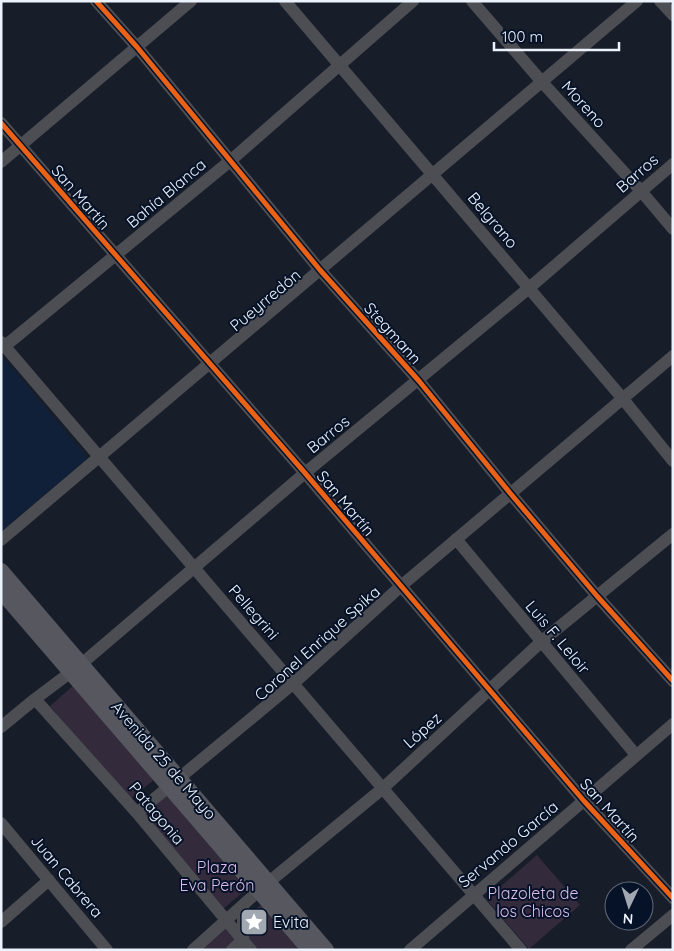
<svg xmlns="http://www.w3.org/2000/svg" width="674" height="951" viewBox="0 0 674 951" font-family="Quicksand,sans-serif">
<rect width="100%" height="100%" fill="#171d29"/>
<path fill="#112039" d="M1 355 88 458 1 531Z"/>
<path fill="#332a3b" d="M75 684 155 779 129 800 50 706Z
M169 793 249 887 223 909 143 815Z
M537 855 580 905 529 949 486 899Z
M262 904 301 950H257L247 939 249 914Z
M224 927 236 940 225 950H199Z"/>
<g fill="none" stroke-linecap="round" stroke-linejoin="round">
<path stroke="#4d4e53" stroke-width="12" d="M96 1 137 47 320 270 419 381 510 493 597 596 673 681
M285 1 623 399 673 461
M472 1 542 82 641 191 673 229
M660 1 673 15
M1 123 305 473 584 801 673 898
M1 162 191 1
M1 342 521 950
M5 346 230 161 413 1
M456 539 636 755
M1 540 637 1
M35 699 137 813 251 950
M1 727 35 699 79 666 305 473 529 288 673 164
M137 813 294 683 401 586 673 356
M1 823 107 950
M1 922 49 880
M193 950 264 886 382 789 541 642 673 534
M232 950 243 940V905
M410 950 673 724
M631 950 673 915"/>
<path stroke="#57585f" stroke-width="16" d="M1 571 326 950
M1 591 310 950"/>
<defs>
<path id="cycleway" d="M96 1 137 47 320 270 419 381 510 493 597 596 673 681
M1 123 305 473 584 801 673 898"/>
</defs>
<use href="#cycleway" stroke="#061227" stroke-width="8"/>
<use href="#cycleway" stroke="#ea6118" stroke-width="5"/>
</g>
<defs>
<symbol id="sight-square" viewBox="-11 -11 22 22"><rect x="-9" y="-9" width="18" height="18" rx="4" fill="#a2a8b2" stroke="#061227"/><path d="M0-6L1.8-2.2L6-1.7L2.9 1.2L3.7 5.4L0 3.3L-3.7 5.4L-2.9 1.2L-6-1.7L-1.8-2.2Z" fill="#fff"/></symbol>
</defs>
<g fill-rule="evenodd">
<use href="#sight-square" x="238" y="906" width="32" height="32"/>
</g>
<g text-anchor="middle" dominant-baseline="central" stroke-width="4" stroke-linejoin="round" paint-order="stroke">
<g font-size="16" fill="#edf3fc" stroke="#061227">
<text transform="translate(584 104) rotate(48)">Moreno</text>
<text transform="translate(637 173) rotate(-41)">Barros</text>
<text transform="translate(166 193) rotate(-40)">Bahía Blanca</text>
<text transform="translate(81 197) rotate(49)">San Martín</text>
<text transform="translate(493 220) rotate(50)">Belgrano</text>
<text transform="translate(265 300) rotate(-40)">Pueyrredón</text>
<text transform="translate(393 333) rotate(48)">Stegmann</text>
<text transform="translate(328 434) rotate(-39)">Barros</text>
<text transform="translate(346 503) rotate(50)">San Martín</text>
<text transform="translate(254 612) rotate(49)">Pellegrini</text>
<text transform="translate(558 637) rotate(50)">Luis F. Leloir</text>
<text transform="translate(317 643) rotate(-42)">Coronel Enrique Spika</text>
<text transform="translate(422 730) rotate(-42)">López</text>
<text transform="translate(164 760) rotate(49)">Avenida 25 de Mayo</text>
<text transform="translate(610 810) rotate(48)">San Martín</text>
<text transform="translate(157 813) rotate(50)">Patagonia</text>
<text transform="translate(508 844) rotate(-40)">Servando García</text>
<text transform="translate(67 876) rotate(50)">Juan Cabrera</text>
</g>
<g font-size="16" fill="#d9bceb" stroke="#061227">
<text x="217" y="867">Plaza<tspan x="217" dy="18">Eva Perón</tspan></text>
<text x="533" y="893">Plazoleta de<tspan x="533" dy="18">los Chicos</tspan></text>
</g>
<g font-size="16" fill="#edf3fc" stroke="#061227" text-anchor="start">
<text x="273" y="922">Evita</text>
</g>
</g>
<rect width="674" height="951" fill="none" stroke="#edf3fc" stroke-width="5"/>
<g transform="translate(629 906) rotate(184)"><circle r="24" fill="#061227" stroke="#626c7c"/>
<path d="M0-4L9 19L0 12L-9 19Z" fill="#a2a8b2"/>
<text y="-8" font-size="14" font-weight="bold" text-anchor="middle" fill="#edf3fc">N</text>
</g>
<path d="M494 42v8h125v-8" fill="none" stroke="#edf3fc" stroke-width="2.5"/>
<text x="502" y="42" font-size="15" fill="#edf3fc" stroke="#061227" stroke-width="4" paint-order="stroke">100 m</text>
</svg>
